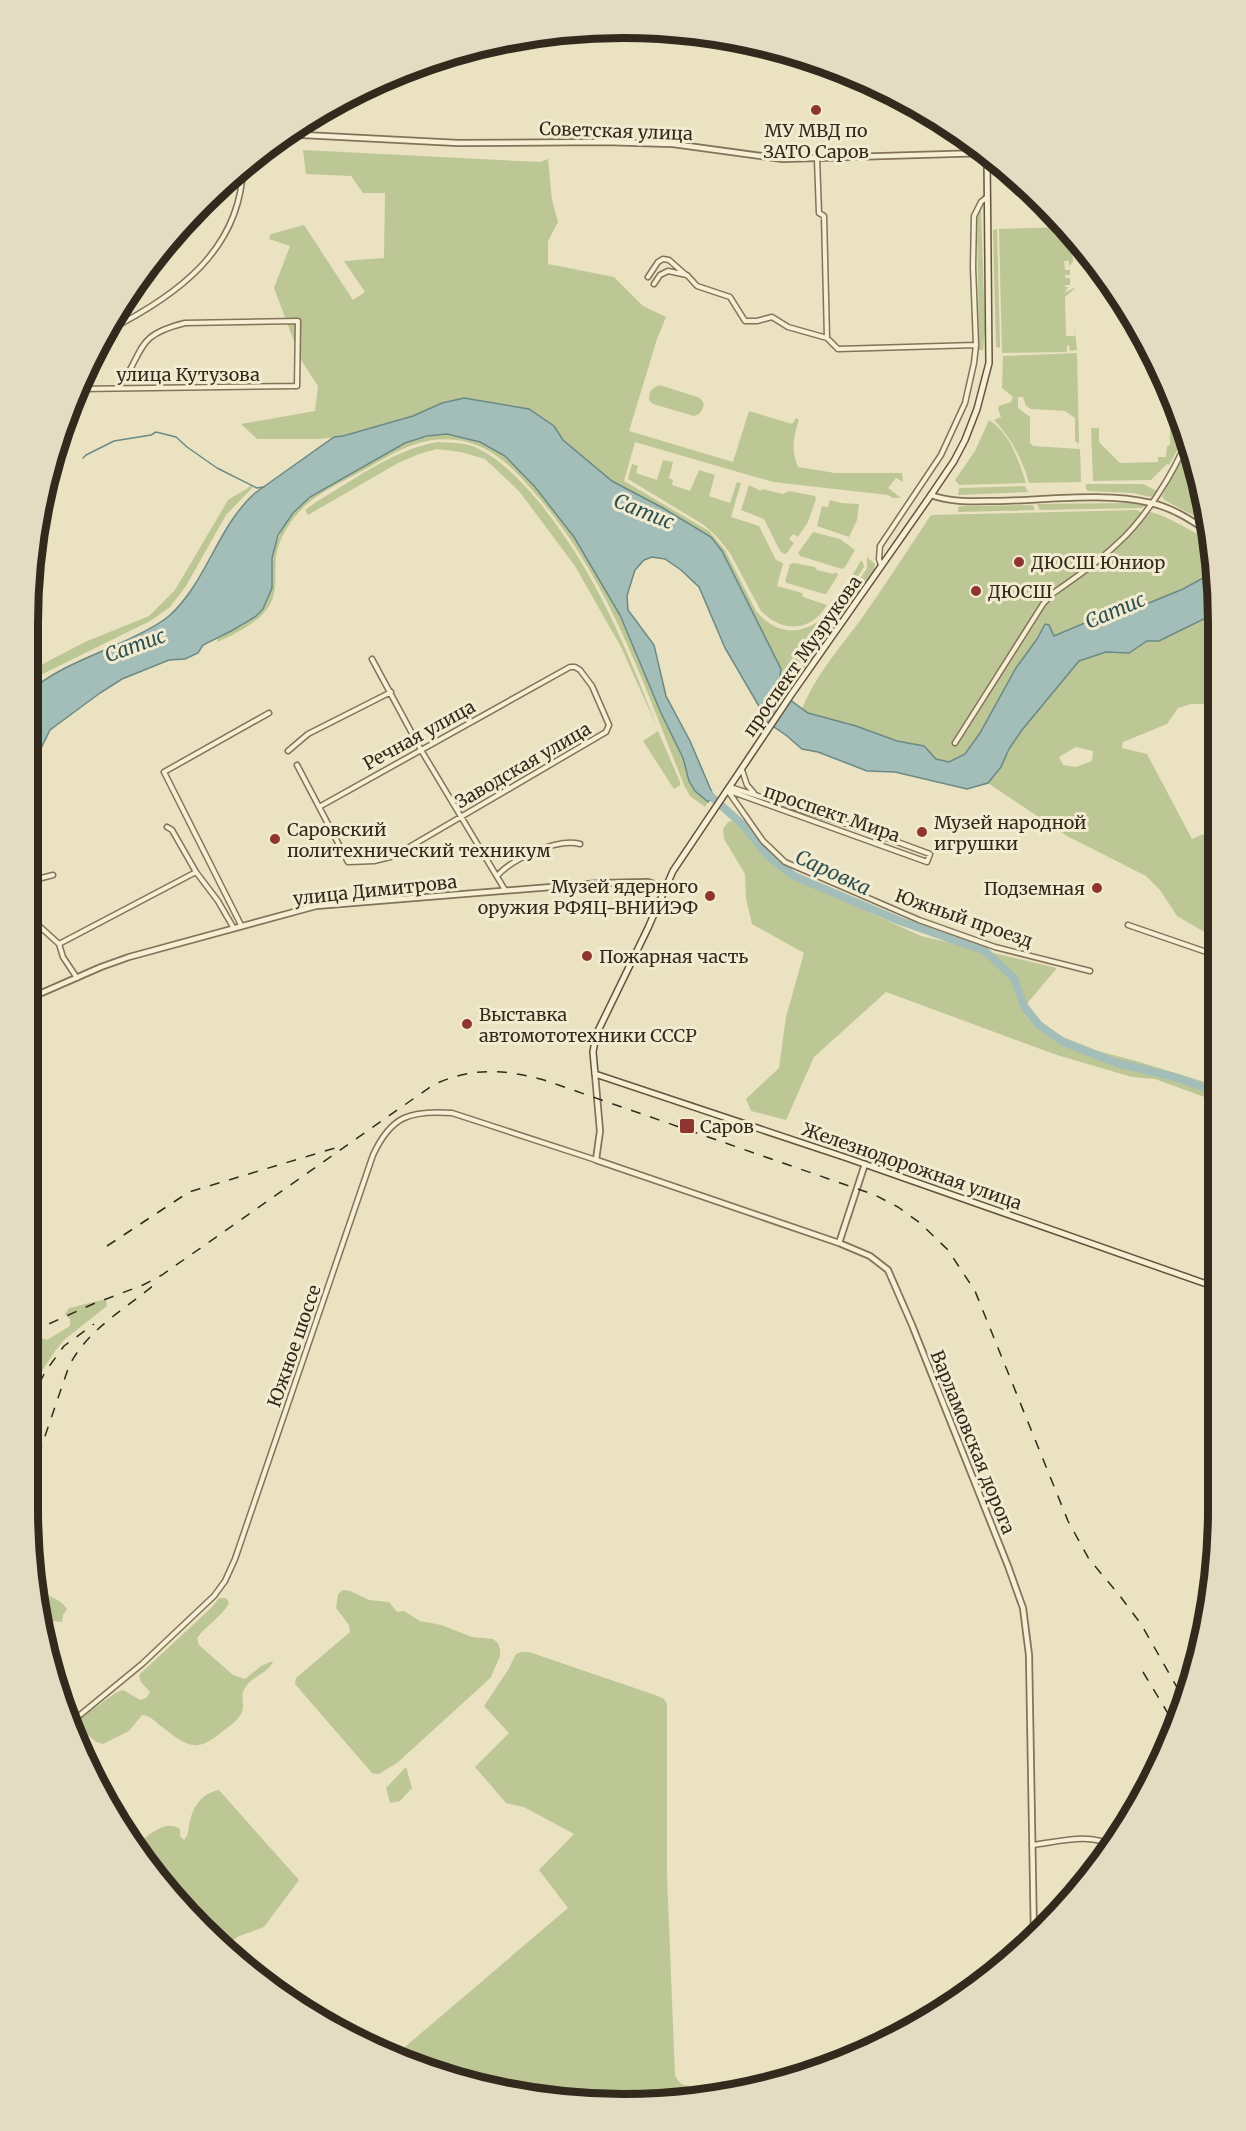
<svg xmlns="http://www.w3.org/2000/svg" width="1246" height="2131" viewBox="0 0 1246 2131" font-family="Merriweather,serif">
<rect width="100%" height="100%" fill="#eae2c1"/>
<path fill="#bdc796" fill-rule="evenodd" d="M303 150 540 162 548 159 552 200 558 222 548 241V264L614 277 643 306 666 317 657 339 629 431 733 462 749 411 792 424 796 418 799 420C793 436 791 451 798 467L835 473H902L903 482 896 478 888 488 901 498H893L888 495 773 482 635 442 624 481 709 531 725 550 756 611C774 633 799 637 821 619 829 612 834 600 840 592 848 582 855 572 861 560L863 563 864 567 803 657 789 683 782 675 781 669 722 551 663 508 612 481 563 440 554 426 442 403 413 416 343 436 320 439H257L241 424 315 411 318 386 301 360 274 288 290 246 269 239 271 234 304 225 353 300 365 292 344 261 384 258 385 193H363L351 176 306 174Z
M981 208 985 330 983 350H979L977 216Z
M1064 227 1069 228 1072 232 1073 262 1069 266V261H1064L1065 270H1070V275H1065V278H1070V285H1065V287H1068L1065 293 1075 287 1074 289 1065 297 1066 336H1075L1074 323 1077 350 1070 351 1069 345 1067 346V352L1002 353 999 229Z
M997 229 1000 343V348L996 347 993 232V230Z
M1077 353 1079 444 1075 441V418L1065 411 1031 409 1026 406 1023 397H1018V408L1030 417V443L1033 446 1080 449 1081 482 1029 483C1022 459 1012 439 994 420L1001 417 998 409 999 406 1011 402 1013 397 1002 388 1003 356Z
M660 385 700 398 704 404C702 411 701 414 694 416L653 404 649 400C649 391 652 388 660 385Z
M989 420C1010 433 1019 461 1026 483L959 485 955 480 975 451Z
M1170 421H1175V444L1180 445 1169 465 1167 464 1151 480 1093 481 1091 428H1099V442L1120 463 1158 462V457H1166L1167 446 1170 445Z
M447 434 481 442 505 456 535 487 574 537 597 574 620 615 661 713 683 758 692 787 708 802 705 807 690 796 684 785C643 682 608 576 533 491 512 467 490 444 456 440 423 436 399 450 371 466 347 480 317 492 299 512 287 525 279 540 276 556 274 574 279 594 267 609 255 625 235 633 218 642L217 639C232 631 252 622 263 608 274 595 271 580 272 564 274 536 289 515 310 497 352 473 398 437 447 434Z
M437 442C450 443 465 442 477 448 502 460 521 481 539 502 595 571 625 644 657 727L621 647 575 566 519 491 485 459 461 452 437 449 419 454 398 463 308 515 305 510 316 502C354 480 393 450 437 442Z
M1188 444 1199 468 1208 523 1164 500 1162 496Z
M663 460 673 462 669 478 673 480 672 485 690 491 699 470 715 475 709 496 730 503 737 482 741 483 731 517 759 526 776 560 783 563 777 586 802 593 803 597 827 605C811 632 782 633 761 611L730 553 717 537 704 525 628 479 632 464 638 466 636 473 657 480Z
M1086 484H1143L1157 491 1151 497 1133 493 1088 491 1086 489Z
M251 485 253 487 226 515 186 586 170 607 152 620 63 664 34 678 29 684V662L37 667 85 642 149 616 175 590 228 500C236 494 246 491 251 485Z
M749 485 761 491 762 489 783 494 789 491 815 496 816 499 808 522 798 537 793 534 789 539 794 543 787 553 784 554 780 551 764 519 741 510Z
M1025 486 1028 492 958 495 959 488Z
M830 500 841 503 859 504 857 520 849 537 817 526 822 506 828 507Z
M1124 503 1148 504 1142 508 1040 510 1037 504Z
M1033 505 1035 510 958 512V507L962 506Z
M1137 510 1143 513 1146 511C1168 515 1191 531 1211 542L1216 571 1183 589 1144 605 1125 609 1099 617 1053 636 1049 625 1045 624 980 733 965 754 949 762 936 759 924 746 897 741 856 726 808 713 802 709C816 674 840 648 862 618 886 584 908 549 931 515Z
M813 532 840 539 855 550 845 567 842 569 800 556 798 553Z
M867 557 875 564 874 570 814 656 798 675 808 655 830 625 867 568Z
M794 563 815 567 817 570 833 574 836 572 838 575 826 594H824L787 583 785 581 790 564Z
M1216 613 1218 614V751L1210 734 1212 718 1204 704H1191L1178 708 1167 724 1123 742 1122 748 1147 754 1192 839 1218 828V945L1206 942 1208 934 1177 916 1160 890 1146 876 1067 836 988 783 1001 767 1009 749 1022 730 1079 661 1106 652 1129 653 1147 641H1159ZM1076 747 1093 751 1092 761 1076 767 1063 765 1059 757Z
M658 731 680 782V785L674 789 643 741Z
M737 819 784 873 921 936 1057 968 1025 1006 1053 1033 1098 1051 1136 1061 1218 1086V1102L1155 1079 1132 1077 1057 1055 886 992 814 1057 786 1120 751 1111 746 1099 779 1068 786 1017 804 953 752 924 746 898 745 874 724 839 723 829 728 822Z
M106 1299 107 1306 64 1340 55 1351 31 1388V1322L36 1325 40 1338 47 1340 70 1326V1319L65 1314 69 1308Z
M32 1542C35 1550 38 1558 41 1565 43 1574 36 1583 45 1592 52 1600 59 1597 67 1609L63 1615 62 1622 51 1621 39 1616 32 1586Z
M343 1590 350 1591 369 1600 389 1602 397 1612 404 1611 420 1621 441 1625 472 1637 493 1639 498 1643 500 1649V1656L491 1677 486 1682 397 1763 379 1774 372 1773 295 1684 296 1678 350 1632 349 1625 336 1608 338 1594Z
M219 1598H226L229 1603C222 1617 206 1625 197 1638L199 1645 233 1675 245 1679 261 1666 273 1661C269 1674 250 1676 244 1690 240 1697 245 1705 242 1712 238 1721 229 1726 222 1732 195 1754 187 1746 161 1726 154 1721 151 1716 142 1715L129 1731 103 1744 96 1742 80 1728 79 1721 83 1716 117 1692 123 1690 140 1700 146 1698 150 1692 141 1682 139 1675 211 1608Z
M522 1652H529L658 1696 664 1699 667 1704V1876L675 2075C678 2082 681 2085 689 2086L771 2083 701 2099 623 2104 507 2093 432 2072 383 2049 386 2046 399 2052 568 1908 539 1870 574 1834 524 1807 506 1803 475 1767 509 1733 484 1706 508 1670 516 1654Z
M406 1767 412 1788 400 1801 390 1803 386 1788Z
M219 1790 299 1880 264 1927 237 1937 226 1950 217 1942 214 1932 208 1928 201 1929 150 1871 134 1844C148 1839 163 1818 180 1829V1836L184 1840C188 1835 188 1833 189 1826 192 1808 200 1794 219 1790Z"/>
<path fill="#a3bdb8" stroke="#6b8a85" stroke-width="1.5" d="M464 398 529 409 554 426 563 440 612 481 663 508 711 537 722 551 781 669 778 691 808 713 856 726 897 741 924 746 936 759 949 762 965 754 980 733 1016 668 1037 639 1045 624 1049 625 1054 636 1099 617 1125 609 1144 605 1183 589 1216 571 1218 612 1159 641H1147L1129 653 1106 652 1079 661 1022 730 1009 749 1001 767 988 783 967 789 895 772 867 771 818 752 802 749 787 736 763 719V713L725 648 699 587 681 570 665 559 652 557 644 560 635 570 629 589 627 596 628 610 654 645 666 696 690 741 713 795 708 802 695 791 689 781 683 758 661 713 620 615 574 537 535 487 505 456 480 442 447 434 427 436 405 443 310 497 293 513 278 535 272 558V588L263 609 255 617 233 630 203 645 198 653 185 659 169 660 122 679 100 693 50 730 29 773V692C56 668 93 656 125 641 141 633 156 627 169 616 207 582 217 527 255 493L334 437 343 436 413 416 442 403Z"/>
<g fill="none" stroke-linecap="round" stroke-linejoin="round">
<path stroke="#6b8a85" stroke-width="1.5" d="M83 458 86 455 114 441 151 435 156 432 176 437 187 447 217 468 257 488 264 487"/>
<path stroke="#a3bdb8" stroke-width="8" d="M705 791 742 824 768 856 794 876 900 921 985 951 1014 978 1024 1006 1039 1025 1063 1042 1117 1063 1174 1077 1218 1092"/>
<defs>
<path id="minor" d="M817 159 819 213 824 216 827 338
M648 277 658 262 663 259 669 260 686 275
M654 284 660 275 668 271 687 275 697 286 730 297 745 321H757L772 317 788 327 827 338 838 349 976 345
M109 330C176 296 240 251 243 168
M80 389 297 386 298 321 185 323C132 336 146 352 118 388
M881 565 879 559 880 546 941 455 965 403 974 363 976 345 973 267 974 216 981 202 987 197
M372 659 421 750 505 890
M955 743 1043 604 1052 594C1075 578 1098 562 1118 543 1144 520 1174 473 1187 440
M288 751 308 734 391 692
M297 765 348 862 374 861 394 856 606 732 609 725 592 686 580 670 575 667H570L319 807
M742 770 747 785 754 793
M727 790 927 862 930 854 862 829 730 787
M728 791 763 841 785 862 919 920 995 947 1090 971
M167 827 172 830 196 872 218 901 233 927
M497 876C512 859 557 838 580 844
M29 883 34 880 53 875
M30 911 37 924 59 944 63 957 77 978
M241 925 164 772 269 713
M1128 925 1218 956
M59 944 196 872
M69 1724 142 1664 214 1596 225 1581 235 1559 373 1155C391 1116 410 1110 452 1113L596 1160
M1032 1845C1058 1842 1090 1832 1113 1846"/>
<path id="tertiary" d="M284 134 458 143 604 142 673 144 783 159 984 153
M931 495C952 503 977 501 999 501 1048 500 1105 492 1151 503 1173 508 1191 520 1209 532
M30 998 101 967 129 957 316 906 601 883 648 882 664 887
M595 1074 600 1131 596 1160 839 1243 870 1256 888 1270 912 1325 1008 1566 1023 1608 1029 1655 1034 1938
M839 1243 865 1164"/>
<path id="secondary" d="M987 156 989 363 977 409 965 440 954 461 931 495 791 695 673 871 648 928 596 1035 593 1052 595 1074 847 1158 1218 1288"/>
</defs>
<use href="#minor" stroke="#82735a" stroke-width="7"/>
<use href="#tertiary" stroke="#82735a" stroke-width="8"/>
<use href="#secondary" stroke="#64543d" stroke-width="8"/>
<use href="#minor" stroke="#f6efd3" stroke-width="4"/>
<use href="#tertiary" stroke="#f6efd3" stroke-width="4.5"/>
<use href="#secondary" stroke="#f6efd3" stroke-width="5"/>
<path stroke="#332a1d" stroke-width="1.5" stroke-dasharray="10 10" stroke-linecap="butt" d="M107 1246 189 1192 335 1148
M31 1332 93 1304 143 1285 162 1275 433 1085C471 1067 504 1069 544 1080L875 1195 898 1207 920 1223 948 1250 975 1291 1068 1521 1089 1559 1120 1596 1141 1624 1186 1703
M31 1401 45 1372 64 1346 94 1324
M32 1474 69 1366C88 1329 124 1310 155 1284
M1143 1672 1175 1725"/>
</g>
<g fill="#8d352e" stroke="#f2ebd0" stroke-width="2">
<circle cx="816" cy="110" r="6"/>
<circle cx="1019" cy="562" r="6"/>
<circle cx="976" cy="591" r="6"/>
<circle cx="922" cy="832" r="6"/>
<circle cx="275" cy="839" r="6"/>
<circle cx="1097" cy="888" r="6"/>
<circle cx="710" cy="896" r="6"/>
<circle cx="587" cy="956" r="6"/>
<circle cx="467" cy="1024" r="6"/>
<rect x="679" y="1118" width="16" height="16" rx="3"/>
</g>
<g text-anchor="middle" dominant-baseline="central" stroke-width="6" stroke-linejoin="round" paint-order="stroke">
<g font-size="18" fill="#332a1d" stroke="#f2ebd0" text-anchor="start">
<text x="816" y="130" text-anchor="middle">МУ МВД по<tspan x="816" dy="21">ЗАТО Саров</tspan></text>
<text x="1031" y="562">ДЮСШ Юниор</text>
<text x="988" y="591">ДЮСШ</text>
<text x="934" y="822">Музей народной<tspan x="934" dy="21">игрушки</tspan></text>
<text x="287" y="829">Саровский<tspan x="287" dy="21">политехнический техникум</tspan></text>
<text x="698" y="886" text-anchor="end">Музей ядерного<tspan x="698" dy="21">оружия РФЯЦ-ВНИИЭФ</tspan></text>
<text x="1085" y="888" text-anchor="end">Подземная</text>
<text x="599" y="956">Пожарная часть</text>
<text x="479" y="1014">Выставка<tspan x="479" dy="21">автомототехники СССР</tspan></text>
<text x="700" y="1126">Саров</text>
</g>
<g font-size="18" fill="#332a1d" stroke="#f2ebd0">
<text transform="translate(616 131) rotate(2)">Советская улица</text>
<text x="188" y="374">улица Кутузова</text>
<text transform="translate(802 656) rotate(-55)">проспект Музрукова</text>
<text transform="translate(419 735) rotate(-29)">Речная улица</text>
<text transform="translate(523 765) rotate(-30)">Заводская улица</text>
<text transform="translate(832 813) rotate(19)">проспект Мира</text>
<text transform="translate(375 890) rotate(-6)">улица Димитрова</text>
<text transform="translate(964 918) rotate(19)">Южный проезд</text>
<text transform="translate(912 1166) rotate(19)">Железнодорожная улица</text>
<text transform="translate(294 1346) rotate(-71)">Южное шоссе</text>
<text transform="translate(973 1442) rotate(68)">Варламовская дорога</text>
</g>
<g font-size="20" font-style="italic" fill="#2d5152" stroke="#f2ebd0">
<text transform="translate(644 511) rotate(22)">Сатис</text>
<text transform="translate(1115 610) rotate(-23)">Сатис</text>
<text transform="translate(135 645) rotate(-20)">Сатис</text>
<text transform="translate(833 872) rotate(25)">Саровка</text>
</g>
</g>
<path d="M0 0H1246V2131H0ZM623 38H623A585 585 0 0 1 1208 623V1509A585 585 0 0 1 623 2094H623A585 585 0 0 1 38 1509V623A585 585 0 0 1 623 38Z" fill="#e3dcc2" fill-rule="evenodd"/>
<path fill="none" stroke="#332a1d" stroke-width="8" d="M623 38H623A585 585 0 0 1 1208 623V1509A585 585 0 0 1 623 2094H623A585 585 0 0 1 38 1509V623A585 585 0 0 1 623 38Z"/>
</svg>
